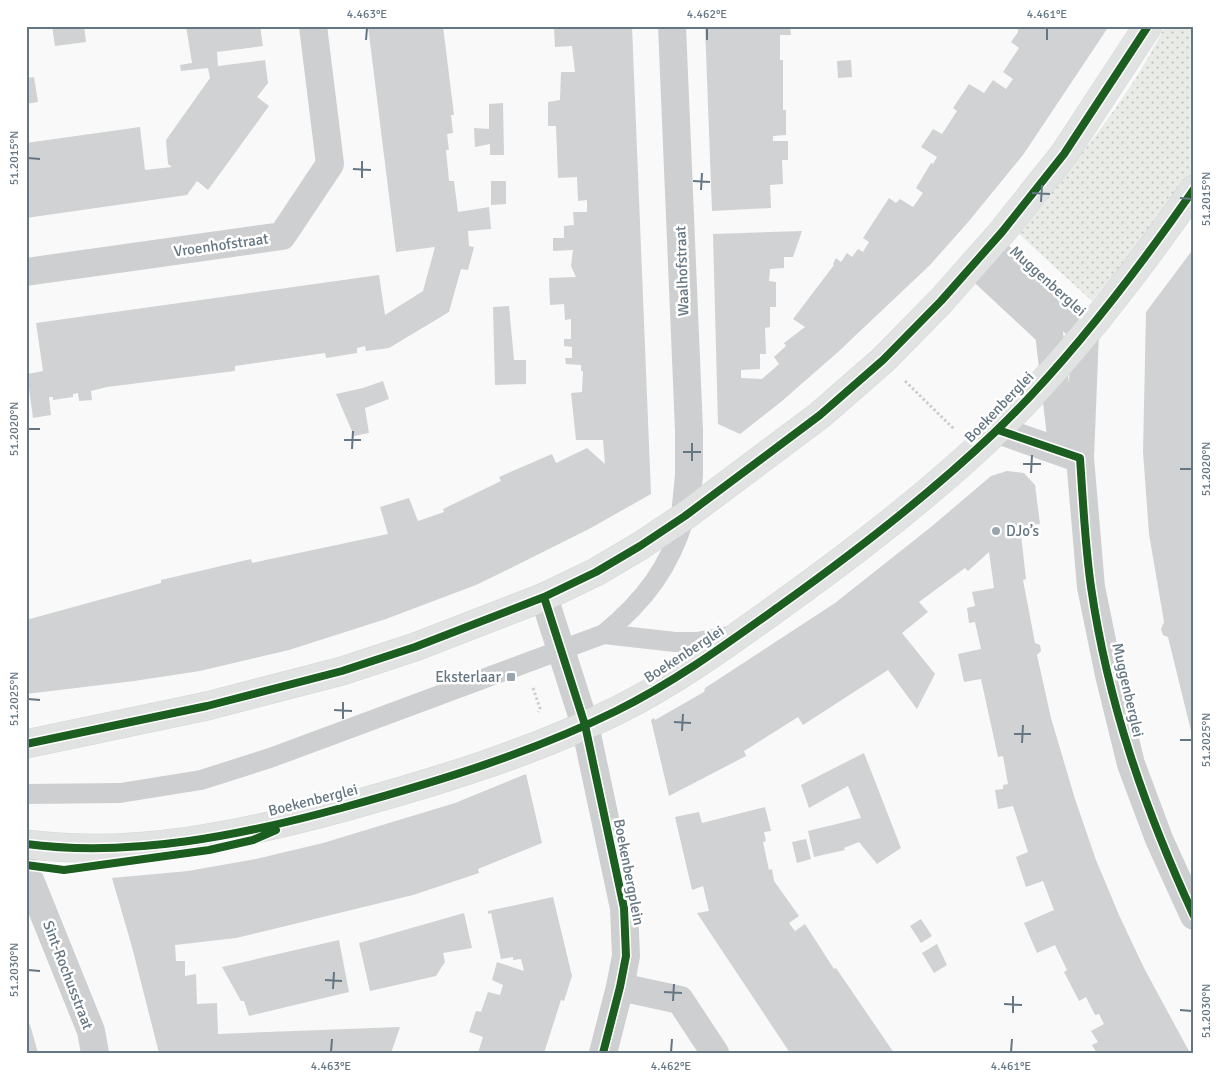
<svg xmlns="http://www.w3.org/2000/svg" width="1220" height="1079" viewBox="0 0 1220 1079" font-family="Signika,sans-serif">
<defs>
<pattern id="grass-dots" width="8" height="8" patternUnits="userSpaceOnUse" patternTransform="scale(1.25)"><rect width="8" height="8" fill="#e8ebe6"/><path d="M2 2h.1M6 6h.1" fill="none" stroke="#c0c3c0" stroke-width="1.8" stroke-linecap="round"/></pattern>
</defs>
<rect width="100%" height="100%" fill="#f9f9f9"/>
<path fill="url(#grass-dots)" d="M1165 26H1194V171L1154 226 1092 301 1018 233C1070 167 1128 102 1165 26Z"/>
<path fill="#d0d2d3" d="M52 26H84L86 42 55 46Z
M186 26H260L263 46 217 52 218 66 265 60 268 83 257 97 269 106 208 190 197 181 187 195 26 218V143L140 127 145 170 172 167 168 164 166 140 210 78 208 68 181 71 180 65 192 63Z
M368 26H443L454 115H451L453 133 447 134 449 150H446L449 181H454L458 212 489 207 491 229 468 231 469 246 474 247 468 270 461 269 449 312 389 348 366 351 365 346 357 348V353L326 358 325 353 235 366V371L107 387 91 391 92 400 79 401 78 393 73 394V397L53 400V397H49L51 415 33 418 27 374 43 371 36 323 379 275 385 315 423 291 435 247 396 252Z
M564 26H632L651 494 589 529 507 570 476 585 386 619 289 650 200 671 134 681 26 694V620L161 583V580L251 559 252 563 388 534 380 507 409 498 418 521 444 512 443 509 501 481 499 477 552 454 556 463 587 448 605 464 603 440H576L571 393 582 392 583 371H581V365L566 364 565 358H572V347L564 346V339H571V319L565 320 564 304 550 305 549 278 576 277 571 266 573 250 553 251V238H564V226L574 225 573 212H587V200L578 201 577 177 558 178 556 126H548V102L560 100 561 72H575L572 46 555 47 554 28Z
M705 26H790L791 35H780V60H783V110H786V135L773 136V141H788V160H782L783 184 770 185 771 208 712 211Z
M1018 26H1109L1023 155 969 221 930 265 838 352 782 401 740 434 718 424 713 234 802 231 793 257H784V268L770 269 769 281 776 282V307H770V327L765 328 766 354H760V369L741 370V378L762 379 779 364 774 357 786 346 784 343 805 327 793 319 834 265 833 264 836 258 841 262 847 253 852 257 858 249 863 252 869 242 863 238 889 198 896 203 900 199 913 207 923 193 916 188 931 163 933 164 937 157 921 147 933 129 942 134 957 111 953 108 969 84 984 93 993 80 1006 89 1013 79 1003 72 1019 48 1011 42 1018 32Z
M851 60 852 77 838 78 837 61Z
M34 77 38 102 26 104V78Z
M503 103 504 155H490V144L475 147 474 128 489 129V104Z
M491 181H506V204L491 205Z
M1194 248V739H1193L1168 637 1163 635 1161 629 1164 622 1149 534 1143 452 1146 312Z
M509 306 514 360H526V384L495 385 493 307Z
M383 381 389 399 365 408 369 433 354 436 336 394 363 388Z
M1007 471 1024 473 1035 485 1040 524 1020 526 1026 579 1023 580 1035 643 1040 645 1041 651 1037 655 1051 718 1075 799 1096 860 1119 915 1144 968 1190 1053H1097L1092 1045 1098 1042 1091 1031 1104 1024 1099 1014 1095 1015 1086 997 1079 1001 1064 972 1067 970 1055 945 1037 953 1024 923 1054 910 1043 881 1026 887 1016 857 1028 852 1013 806 998 809 995 790 1003 789V785L1008 784 1003 756 998 757 981 679 964 682 958 654 981 649 975 622 969 623 967 608 975 606 972 592 994 588 989 552 968 571 965 568 919 602 928 612 902 633 935 674 917 709 888 670 803 725 798 717 744 751 746 756 669 796 651 720 654 718 655 720 704 692 705 688 835 603 931 527 991 476Z
M864 753 901 848 877 864 859 842 844 848 845 850 814 857 808 831 861 818 848 786 809 808 801 785Z
M526 774 542 843 478 869 479 873 413 895 236 938 175 945 176 961H185V976L196 974 197 1004 217 1003 218 1034 400 1027 391 1053H159L132 947 112 878 188 871 256 859 323 843 455 803Z
M765 807 771 831 764 832 766 841 763 842 769 870 772 869 774 881 799 916 789 923 795 931 805 924 834 969 836 968 894 1053H790L697 913 709 911 703 886 692 890 675 817 699 812 702 823Z
M806 839 811 859 797 863 792 842Z
M553 897 572 976 564 1001 561 1000 544 1053H478L483 1037 469 1032 476 1011 481 1012 488 992 500 995 503 985 492 980 497 962 524 971 521 959 513 960V957L501 959 491 913 488 914V911Z
M464 913 472 948 443 953 445 962 436 976 370 991 359 943Z
M921 919 932 936 921 943 910 926Z
M339 940 349 992 249 1016 244 1001H241L222 967Z
M937 944 947 965 934 973 922 953Z
M26 1015 31 1028 38 1053H26Z"/>
<g fill="none" stroke-linecap="round" stroke-linejoin="round">
<defs>
<path id="secondary" d="M26 744 207 706 342 671 415 647 544 597 596 572 640 546 685 516 820 415 883 360 941 301 1002 232 1064 154 1148 26
M26 844C132 858 243 835 345 807 436 782 531 753 616 711 675 682 728 643 781 605 855 552 928 496 994 433 1066 364 1137 271 1194 189"/>
</defs>
<use href="#secondary" stroke="#d5d6d7" stroke-width="29"/>
<path stroke="#cbcccd" stroke-width="3" stroke-dasharray="2.5 2.5" stroke-linecap="butt" d="M905 381 954 429
M533 688 540 708 538 712"/>
<path stroke="#cecfd0" stroke-width="20" d="M604 634 675 642H697L734 635
M26 794 120 793 201 780 270 758 604 634C645 600 670 567 685 516"/>
<path stroke="#cecfd0" stroke-width="28" d="M672 26 689 430V475L685 516
M989 247 1085 332 1080 458 1091 587 1109 675 1131 764 1159 839 1194 916
M975 264 1049 333 1061 436 1074 456
M26 272 282 236 330 164 313 26
M998 430 1078 458
M544 597 585 725 624 908 626 956 620 987 603 1053
M26 870 91 1031 95 1053
M620 987 680 1000 715 1053"/>
<use href="#secondary" stroke="#e1e2e2" stroke-width="28"/>
<defs>
<path id="cycleway" d="M998 430 1080 458C1083 501 1085 545 1091 587 1108 704 1145 810 1194 916
M544 597 585 725 624 908 626 956 620 987 603 1053
M26 744 207 706 342 671 415 647 544 597 596 572 640 546 685 516 820 415 883 360 941 301 1002 232 1064 154 1148 26
M26 844C132 858 243 835 345 807 436 782 531 753 616 711 675 682 728 643 781 605 855 552 928 496 994 433 1066 364 1137 271 1194 189
M26 865 64 870 209 850 253 840 276 830"/>
</defs>
<use href="#cycleway" stroke="#fff" stroke-width="11"/>
<use href="#cycleway" stroke="#1b5e20" stroke-width="8"/>
</g>
<path fill="none" stroke="#657683" stroke-width="2" d="M366 40 367 28M707 40V28M1047 40V28M28 158 40 159M353 169 371 170M362 178V161M693 181 710 182M701 190 702 173M1032 193 1050 194M1180 198 1192 199M1041 202 1042 185M28 429H40M344 440H361M352 449 353 431M683 452H701M692 461V443M1023 464H1041M1180 469H1192M1031 473 1032 455M28 699 40 700M334 710 352 711M343 719V702M674 722 691 723M682 731 683 714M1014 734H1031M1180 740H1192M1022 743 1023 725M28 970 40 971M325 980 342 981M333 989 334 972M664 992 682 993M673 1001 674 984M1004 1004 1022 1005M1180 1010 1192 1011M1013 1013V996M331 1052 332 1039M671 1052 672 1039M1011 1052 1012 1039"/>
<g fill="#99a4ac" stroke="#fff" stroke-width="2">
<circle cx="996" cy="531" r="5"/>
<rect x="506" y="672" width="10" height="10" rx="2.5"/>
</g>
<g text-anchor="middle" dominant-baseline="central" stroke-width="5" stroke-linejoin="round" paint-order="stroke">
<g font-size="15" fill="#657683" stroke="#fff">
<text transform="translate(221 245) rotate(-8)">Vroenhofstraat</text>
<text transform="translate(682 271) rotate(-92)">Waalhofstraat</text>
<text transform="translate(1048 281) rotate(42)">Muggenberglei</text>
<text transform="translate(999 407) rotate(-46)">Boekenberglei</text>
<text transform="translate(684 654) rotate(-33)">Boekenberglei</text>
<text transform="translate(1128 690) rotate(77)">Muggenberglei</text>
<text transform="translate(313 800) rotate(-14)">Boekenberglei</text>
<text transform="translate(629 872) rotate(79)">Boekenbergplein</text>
<text transform="translate(68 975) rotate(69)">Sint-Rochusstraat</text>
</g>
<g font-size="15" fill="#657683" stroke="#fff" text-anchor="start">
<text x="1006" y="531">DJo’s</text>
<text x="501" y="677" text-anchor="end">Eksterlaar</text>
</g>
</g>
<rect width="1220" height="1079" fill="none" stroke="#ffffff" stroke-width="55"/>
<rect x="28" y="28" width="1164" height="1024" fill="none" stroke="#657683" stroke-width="2"/>
<g font-size="12" text-anchor="middle" fill="#657683">
<text x="367" y="18">4.463°E</text>
<text x="707" y="18">4.462°E</text>
<text x="1047" y="18">4.461°E</text>
<text transform="translate(14 158) rotate(-90)" y="4">51.2015°N</text>
<text transform="translate(1206 199) rotate(-90)" y="4">51.2015°N</text>
<text transform="translate(14 429) rotate(-90)" y="4">51.2020°N</text>
<text transform="translate(1206 469) rotate(-90)" y="4">51.2020°N</text>
<text transform="translate(14 699) rotate(-90)" y="4">51.2025°N</text>
<text transform="translate(1206 740) rotate(-90)" y="4">51.2025°N</text>
<text transform="translate(14 970) rotate(-90)" y="4">51.2030°N</text>
<text transform="translate(1206 1011) rotate(-90)" y="4">51.2030°N</text>
<text x="331" y="1070">4.463°E</text>
<text x="671" y="1070">4.462°E</text>
<text x="1011" y="1070">4.461°E</text>
</g>
</svg>
